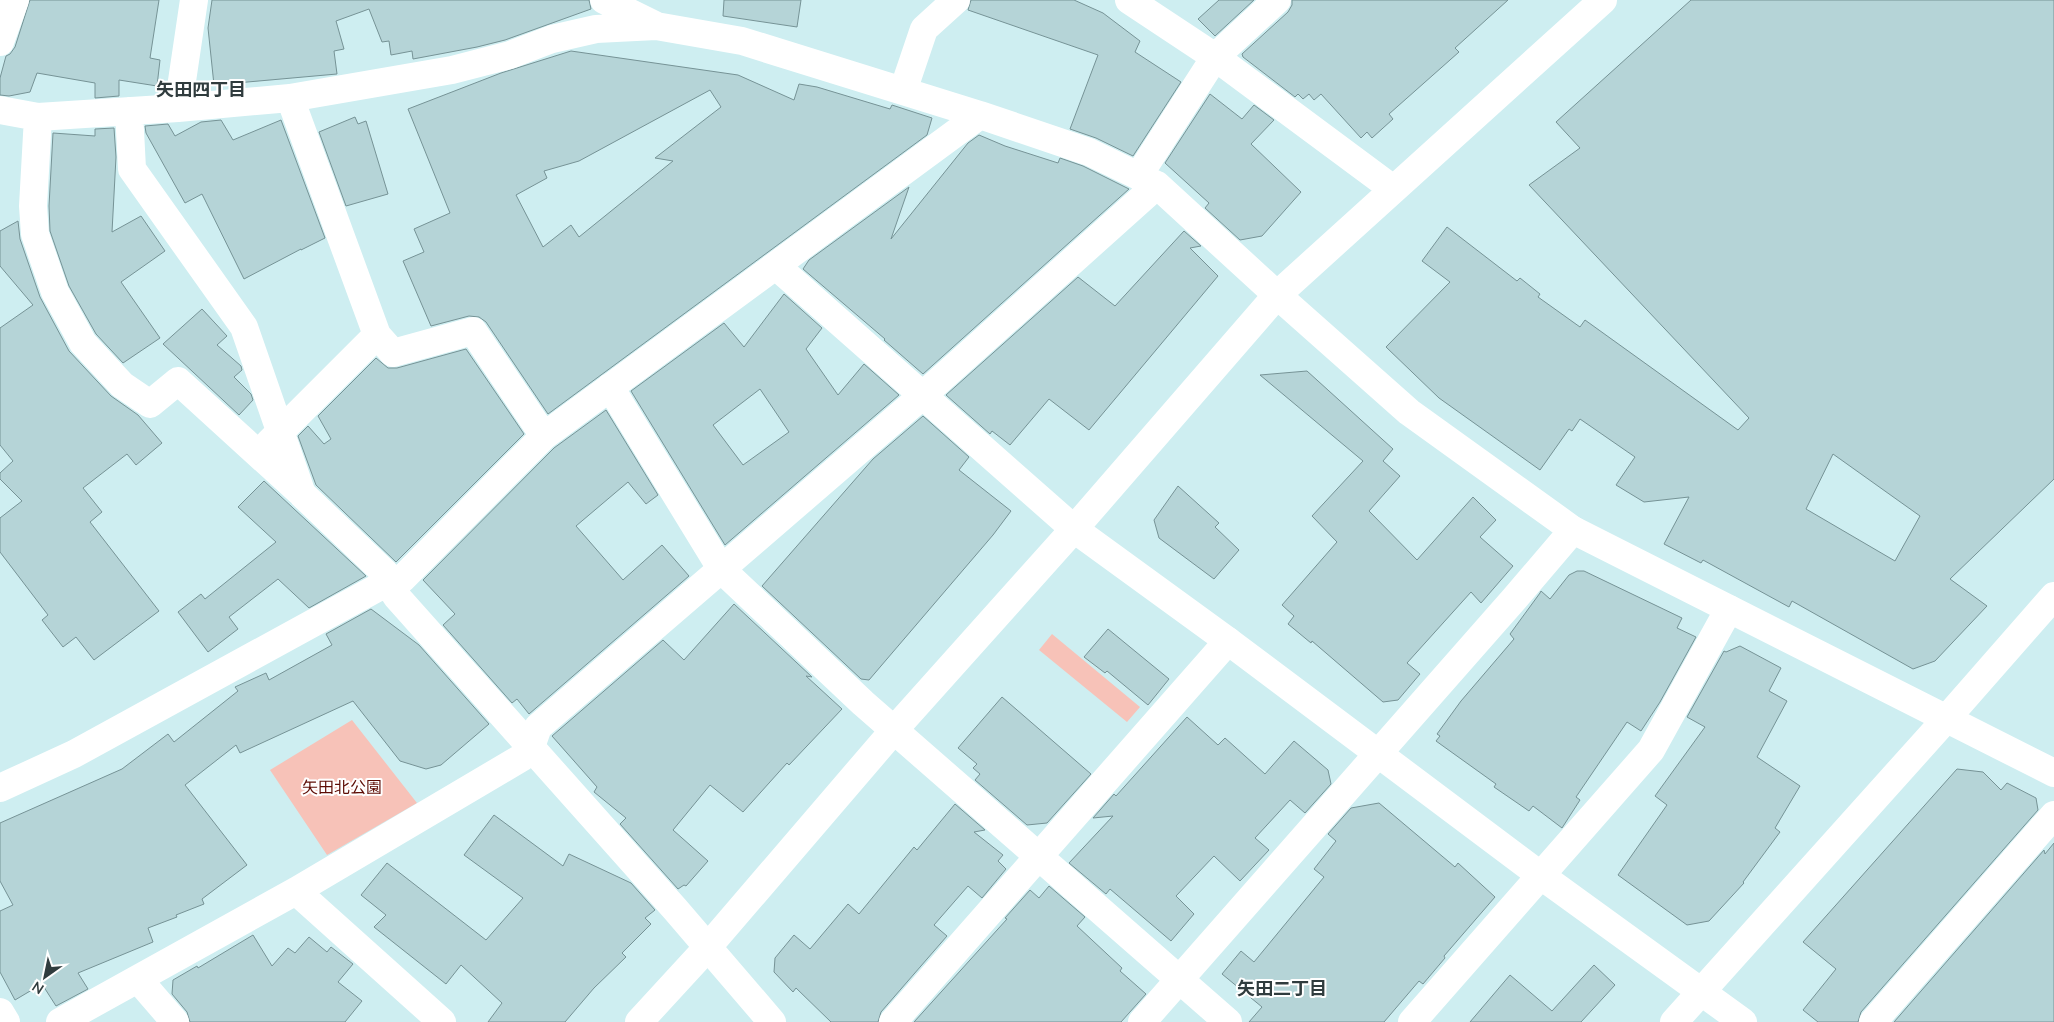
<svg xmlns="http://www.w3.org/2000/svg" width="2054" height="1022" viewBox="0 0 2054 1022" font-family="'Nunito Sans','Noto Sans JP',sans-serif">
<rect width="100%" height="100%" fill="#ceeef1"/>
<path fill="#f7c2b8" d="M1052 634 1140 707 1127 722 1039 650Z
M352 720 417 803 327 855 270 770Z"/>
<path fill="#b5d4d7" stroke="#769396" fill-rule="evenodd" d="M30 0H159L150 58 160 60 157 86 119 80V96L95 98V83L37 73 30 92 9 96 0 95V78L6 56 10 54 15 47Z
M212 0H589L591 9 505 40 477 47 413 59 412 51 391 55 389 41 382 42 369 9 336 21 344 49 334 51 337 74 214 85 208 28Z
M724 0H801L797 27 723 16Z
M971 0H1074L1103 13 1140 41 1135 52 1181 82 1133 156 1096 138 1070 129 1098 55 968 10Z
M1219 0H1254L1215 36 1198 19Z
M1292 0H1508L1455 48 1459 52 1389 114 1393 119 1372 138 1367 132 1361 138 1321 94 1314 100 1309 94 1303 99 1298 94 1295 97 1243 57 1242 54 1288 12 1292 5Z
M1691 0H2054V479L1950 579 1987 606 1935 661 1913 669 1792 601 1789 607 1703 560 1701 563 1664 544 1689 497 1644 502 1616 485 1635 457 1580 419 1572 431 1569 429 1540 470 1439 398 1386 347 1450 282 1422 261 1447 227 1517 281 1520 278 1540 294 1538 297 1580 327 1585 320 1738 430 1749 418 1529 185 1580 148 1556 122ZM1833 454 1920 516 1895 561 1806 509Z
M571 51 738 75 794 100 799 84 817 87 890 109 892 105 932 118 927 135 548 414 486 322 479 317 469 316 431 326 403 261 424 252 414 229 450 213 408 109 501 73ZM710 90 721 107 655 158 673 161 579 237 571 225 543 247 516 195 547 178 544 171 579 161Z
M1210 94 1242 119 1254 105 1274 120 1251 144 1301 192 1262 236 1240 240 1205 208 1209 203 1165 163Z
M355 117 358 124 366 121 388 194 346 206 319 132Z
M221 120 233 140 281 120 325 238 301 250V249L244 279 202 194 185 203 146 133 145 126 168 124 175 136 201 122Z
M114 128 116 157 112 232 141 216 165 251 121 282 160 338 123 363 96 334 69 286 50 231 49 206 53 133 95 136V129Z
M979 135 1005 146 1058 163 1060 158 1083 166 1129 189 923 374 884 340 885 339 803 269 809 260 909 187 891 239 968 143Z
M18 221 20 239 40 297 69 351 111 396 138 415 162 443 136 465 127 454 83 488 102 512 90 522 159 611 94 660 76 637 63 647 42 620 48 615 0 552V518L22 501 0 479V473L13 461 0 445V328L33 305 0 266V231Z
M1184 231 1201 246 1190 248 1218 276 1089 430 1049 399 1010 445 992 431 990 434 946 395 1078 277 1115 306Z
M784 294 822 328 806 349 838 395 864 364 899 395 725 545 631 391 724 323 744 347ZM760 389 789 432 743 465 713 425Z
M202 309 227 336 217 345 241 366 242 370 234 377 251 394 253 400 239 415 163 344Z
M466 349 524 434 396 562 316 485 298 436 308 426 324 444 331 439 318 416 376 358 388 368H397Z
M1307 371 1393 449 1383 461 1400 476 1369 511 1417 560 1473 497 1496 520 1480 537 1513 566 1481 603 1471 592 1407 663 1420 674 1398 700 1383 702 1312 641 1311 643 1288 624 1294 616 1282 605 1337 542 1312 516 1363 461 1260 375Z
M606 410 658 495 646 504 628 482 576 526 623 580 662 545 689 576 529 714 517 699 512 703 443 625 455 614 423 580 554 448Z
M923 416 969 457 959 470 1011 511 993 535 869 680 861 679 762 586 873 459Z
M264 481 366 576 309 608 278 579 229 617 238 629 208 652 178 612 201 594 205 599 276 542 238 507Z
M1178 486 1219 523 1215 527 1239 550 1214 579 1159 538 1154 520Z
M1577 571H1584L1682 618 1677 628 1696 637 1660 702 1641 731 1627 722 1576 797 1580 800 1562 828 1533 806 1529 811 1494 787 1496 784 1436 741 1440 736 1437 734 1461 701 1514 639 1510 634 1540 593 1541 591 1550 599 1569 575Z
M734 604 812 677 806 676 842 709 789 765 787 763 743 812 710 785 673 830 708 861 686 886 684 885 678 889 620 824 626 818 594 792 597 787 552 736 663 640 684 660Z
M371 609 419 645 489 724 441 765 426 769 400 761 353 701 240 753 236 745 185 785 247 865 202 899 204 904 176 915 177 917 148 928 153 942 78 973 88 989 56 1006 42 984 15 1000 0 972V911L13 905 0 881V823L122 769 168 734 174 742 238 691 235 687 266 673 269 680 332 645 326 634Z
M1108 629 1169 679 1148 705 1107 671 1105 673 1084 657Z
M1740 646 1781 668 1769 691 1787 701 1757 757 1800 786 1775 828 1780 832 1743 882 1744 883 1709 921 1687 925 1618 875 1667 805 1655 796 1705 727 1687 717 1724 651 1726 652Z
M1002 697 1091 774 1047 823 1027 825 975 780 980 774 973 768 977 764 958 748Z
M1187 717 1218 745 1225 738 1265 774 1294 741 1328 770 1331 784 1305 813 1290 800 1255 838 1269 850 1240 881 1214 856 1176 896 1194 914 1171 941 1110 889 1106 894 1069 863 1113 816 1093 818 1114 794 1116 796Z
M1957 769 1983 772 2001 790 2007 783 2036 798 2038 810 1861 1012 1858 1022H1818L1803 1010 1836 969 1803 942Z
M1379 803 1455 867 1458 863 1495 897 1444 956 1445 958 1423 984 1419 981 1384 1022H1249L1262 1007 1222 974 1241 951 1254 962 1324 877 1314 869 1336 841 1328 834 1351 808Z
M955 804 985 830 974 832 1003 855 998 861 1006 869 982 898 968 886 934 925 947 936 881 1012 878 1022H831L796 988 793 992 774 972 775 958 794 935 810 949 848 904 859 914 914 847 917 850Z
M494 815 563 866 569 854 631 883 655 910 645 918 651 924 622 953 626 957 594 988 565 1022H488L502 1003 461 965 446 984 374 927 386 915 361 895 387 863 486 940 523 898 464 855Z
M2054 843V1022H1894L2044 850 2045 854Z
M1049 886 1085 917 1077 926 1122 968 1120 971 1146 994 1121 1022H914L1007 919 1005 918 1030 890 1039 898Z
M253 935 272 966 288 948 295 953 309 937 327 952 331 947 353 964 338 982 362 1001 345 1022H190L187 1012 172 994 173 980 197 966 198 968Z
M1594 965 1615 985 1581 1022H1470L1510 975 1552 1011Z"/>
<g fill="none" stroke-linecap="round" stroke-linejoin="round">
<path stroke="#fff" stroke-width="28" d="M604 0 655 25
M1129 0 1215 57 1393 189
M0 42 15 0
M903 91 924 29 956 0
M290 98 377 335 393 353 473 331 544 436
M178 108 194 0
M0 110 38 117 178 108 290 98 452 70 510 55 552 39 596 29 656 26 742 41 980 115 1089 152 1157 185 1277 295
M129 111 132 169 244 327 302 494 385 573 389 585 397 597 675 909 772 1022
M38 117 33 206 35 234 55 292 83 343 122 385 150 404 178 381 300 492
M1139 175 1215 57 1277 0
M776 266 1074 529
M610 387 722 570 863 703 1228 1022
M269 443 377 335
M0 788 74 754 377 588 402 579 544 436 980 115
M296 891 442 1022
M138 979 175 1022
M0 1012 6 1022
M60 1022 296 891 521 758 531 747 538 727 922 396 1157 185
M893 1022 1228 641
M1142 1022 1515 598 1573 530
M1412 1022 1651 750 1729 609
M1873 1022 2054 815"/>
<path stroke="#fff" stroke-width="28" d="M1277 295 1409 412 1573 530 2054 773
M1074 529 1228 641 1540 875 1743 1022
M639 1022 707 948 894 730 1074 529 1277 295 1603 0
M1674 1022 1947 718 2054 596"/>
</g>
<g text-anchor="middle" dominant-baseline="central" stroke-width="4" stroke-linejoin="round" paint-order="stroke">
<g font-size="16" fill="#5d0c04" stroke="#fff">
<text x="342" y="788">矢田北公園</text>
</g>
<g font-size="18" font-weight="bold" fill="#303c3e" stroke="#fff">
<text x="201" y="90">矢田四丁目</text>
<text x="1282" y="989">矢田二丁目</text>
</g>
</g>
<g transform="translate(45 977) rotate(213)" stroke="#ffffff" stroke-width="4" paint-order="stroke">
<path d="M0-4L9 19L0 12L-9 19Z" fill="#303c3e"/>
<text y="-8" font-size="14" font-weight="bold" text-anchor="middle" fill="#303c3e">N</text>
</g>
</svg>
